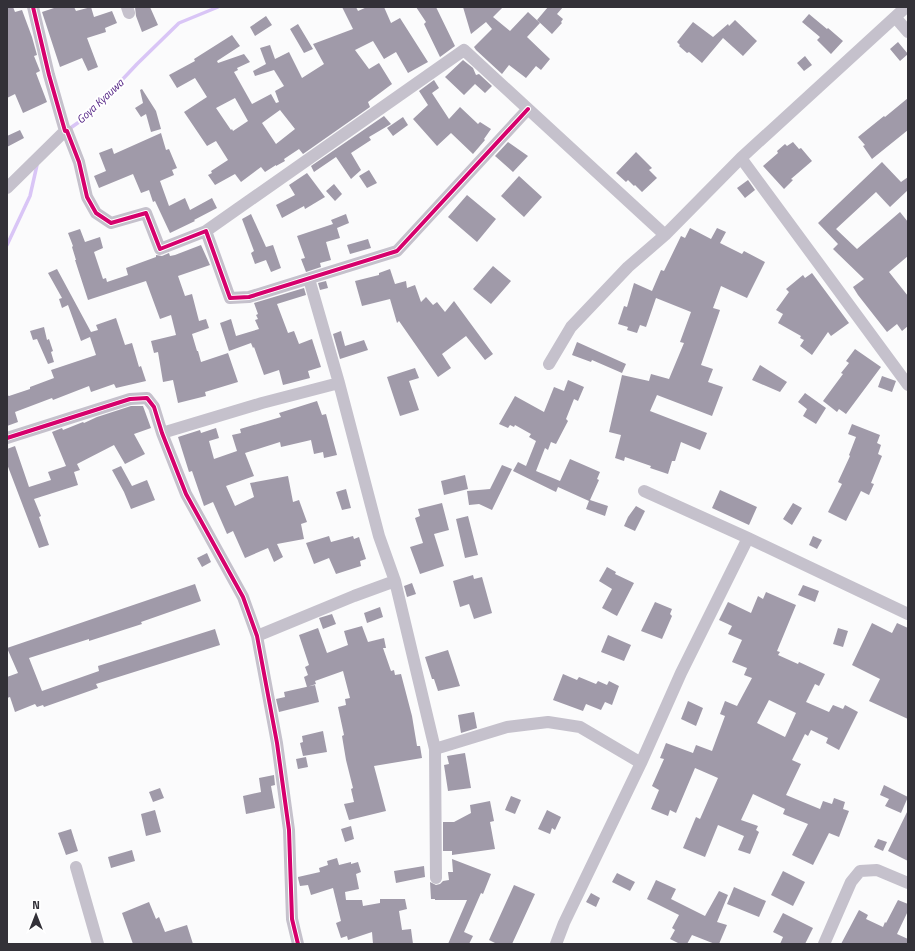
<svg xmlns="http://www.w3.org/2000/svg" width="915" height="951" viewBox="0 0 915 951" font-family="'Titillium Web',sans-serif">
<rect width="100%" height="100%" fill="#fbfbfc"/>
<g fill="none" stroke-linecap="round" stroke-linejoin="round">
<path stroke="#d9c5f6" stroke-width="3.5" d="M69 129 89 115 137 64 179 23 218 7
M7 245 30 196 37 165"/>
</g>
<path fill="#a09aa9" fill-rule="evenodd" d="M7 7H13L15 12 22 10 32 37 37 55 34 56 40 71 36 73 47 102 23 113 15 94 7 98Z
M57 7H74L76 11 91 7 94 17 112 11 117 23 105 28 106 32 87 38 98 67 88 71 82 58 60 67 42 12Z
M135 7H150L158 25 142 32 136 16Z
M342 7H356L358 11 367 7H384L391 23 400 18 428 62 408 73 396 52 384 59 373 41 355 50 369 69 379 63 392 84 368 102 370 107 303 154 299 149 284 159 285 161 276 166V165L265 172 261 167 241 182 235 174 215 185 208 175 212 173 211 171 228 160 216 141 207 146 184 112 207 97 195 78 177 88 169 75 195 61 194 59 232 35 240 46 217 61 218 63 244 54 250 62 237 68 238 70 234 72 252 104 271 94 276 103 279 102 275 91 284 86 274 70 255 76 253 71 266 64 260 48 270 45 275 59 289 52 302 78 324 64 313 44 353 29ZM235 98 248 121 233 131 232 129 231 130 216 108ZM280 110 295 129 276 144 262 123Z
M416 7H436L455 46 440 57 424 24 426 22Z
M463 7H503L493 17 510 31 528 12 540 23 527 37 550 59 541 70 536 66 526 78 509 65 502 74 476 50 474 47 492 29 486 22 471 34Z
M548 7H563L557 14 563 19 561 22 562 23 552 34 537 20Z
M809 14 827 29 828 28 843 41 831 54 817 40 820 37 802 22Z
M266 16 272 25 255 36 250 27Z
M735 20 757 41 743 56 723 38 702 63 689 52 687 53 679 46 680 45 677 42 693 22 713 37 728 24 729 26Z
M298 24 313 49 304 53 290 29Z
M898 42 908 54 900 61 890 49Z
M805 56 812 65 804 71 797 63Z
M463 60 473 68 476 75 479 74 492 86 485 93 475 84 464 95 445 77Z
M434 80 439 88 432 93 449 119 460 107 478 124 480 122 491 129 484 139 485 140 473 154 451 133 437 146 413 119 428 105 419 91Z
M142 89 156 111 161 129 151 132 146 114 141 117 135 108 143 103 140 90Z
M908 98V130L872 159 863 146 865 145 858 137 884 116 885 117Z
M384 116 391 124 369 137 371 140 351 153 361 170 351 179 336 157 314 172 311 166Z
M403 117 408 125 393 136 387 128Z
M20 130 24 138 7 147V136Z
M161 133 166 150 169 149 177 168 172 170 174 175 160 181 169 206 185 198 190 210 212 198 217 208 194 220 195 221 170 233 155 201 153 202 149 190 141 193 133 174 99 188 94 176 106 171 99 153 112 148 114 154Z
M508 142 528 156 513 172 495 156Z
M793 142 799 149 801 148 812 161 791 179 793 180 784 189 763 166 778 153 777 151 785 144 787 146Z
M636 152 652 168 649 170 657 178 642 192 635 185 634 186 628 180 626 182 616 173Z
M882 162 901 182 908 177V190L890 207 876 192 836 229 857 249 900 212 908 222V256L889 272 908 296V326L902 331 897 324 887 332 858 295 853 287 864 279 833 249 838 244 818 223Z
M369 170 377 183 367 188 359 176Z
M307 173 325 197 305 209 304 206 282 218 276 205 295 195 289 185Z
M519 176 542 197 524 217 501 196Z
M748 180 755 190 745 198 737 188Z
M334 184 342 194 335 201 326 191Z
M467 195 496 219 477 242 448 217Z
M251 214 266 247 273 245 281 268 271 272 266 260 255 264 251 253 254 251 242 219Z
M346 214 349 223 337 228 340 238 326 242 331 260 320 263 321 267 306 272 301 259 305 258 297 236 333 224 331 220Z
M690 228 711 239 717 228 726 232 720 243 742 254 744 251 765 262 747 298 721 286 713 308 720 310 701 365 713 369 708 382 723 387 712 416 657 395 650 411 707 433 700 450 681 442 675 461H672L668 474 650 468 651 466 625 457 624 461 615 458 621 435 609 432 622 375 649 381 651 374 669 379 684 343 680 342 691 312 656 298 646 327 640 325 637 333 627 330 628 327 618 324 624 306 627 307 634 283 652 291 661 270 664 271 681 236 685 238Z
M80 229 85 242 100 237 103 248 94 252 103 279 106 278 107 282 128 275 126 268 156 257V255L162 256 169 253 170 256 175 255 201 245 210 265 178 276 185 296 192 294 199 321 206 319 209 328 192 334 197 351H198L201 362 228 353 238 382 205 392 206 396 178 403 173 380 163 382 158 352 154 353 151 341 176 335 171 315 160 319 146 281 88 300 75 260H76L72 247 73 246 68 233Z
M368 239 371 248 350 254 347 245Z
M493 266 511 281 491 304 473 289Z
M57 269 91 332 98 330 96 325 116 318 125 345 132 343 139 367 141 366 146 381 116 388 114 384 91 392 89 386 53 400 52 398 15 412 18 422 7 426V395L9 396 30 389V387L54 378 51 370 96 355 90 337 81 341 68 305 62 308 59 299 62 298 48 273Z
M390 269 395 284 406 281 407 288 415 285 421 302 426 297 433 305 437 302 445 312 454 301 493 354 485 360 466 336 442 354 451 368 438 377 399 321 397 323 390 299 362 306 355 281 379 275V273Z
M812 273 849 323 831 336 828 332 812 355 800 346 804 340 800 338 801 336 778 323 783 314 776 310 789 292 786 289 803 275 805 278Z
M326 281 328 288 320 290 318 283Z
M304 288 306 295 277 304 288 333 294 331 299 344 312 339 321 367 308 371 310 378 283 385 279 370 264 375 254 347 253 348 251 343 229 351 220 323 231 319 236 336 259 329 255 320 258 319 256 315 258 314 254 303Z
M44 327 47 340 49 339 53 351 51 352 54 362 48 364 37 339 33 340 30 331Z
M341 331 345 346 364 340 368 350 340 359 333 334Z
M577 342 626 364 622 373 592 360 591 362 572 355Z
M855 349 881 367 846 414 839 409 837 412 823 401 843 374 841 373 849 363 846 361Z
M760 365 787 382 780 392 752 380Z
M415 368 419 378 409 381 419 410 400 416 387 377Z
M882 376 896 381 892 392 878 387Z
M568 380 584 387 578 401 574 399 566 419 568 421 556 444 551 442 548 450 545 448 536 471 560 481 570 459 600 472 597 479 599 480 590 500 608 506 605 516 586 509 589 501 558 487 556 492 513 471 518 462 526 466 536 441 529 437 531 434 515 425 514 427 510 425 508 428 499 424 515 396 544 412 554 387 564 391Z
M805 393 826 408 816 424 803 416 807 409 798 402Z
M317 401 322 415 326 414 337 455 324 458 323 452 314 454 311 440 281 447 280 442 245 453 254 476 226 486 235 506 254 497 250 483 288 476 293 502 299 500 307 522 301 524 304 539 277 544 283 557 274 562 268 548 245 558 233 531 227 534 213 502 204 506 192 471 189 472 178 437 200 430 201 433 216 428 219 438 209 441 214 459 237 451 232 435 241 433 240 429 281 417 279 413Z
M131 406H143L151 428 134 434 145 454 125 464 114 445 77 464 80 470 74 472 78 485 34 499 41 516 39 517 49 545 39 548 7 464V449L15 446 29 487 51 480 48 472 66 466 52 432 62 428 63 430 83 422 84 423 97 417Z
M852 424 880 435 877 443 881 445 878 454 882 456 871 483 874 484 869 495 861 491 846 521 828 512 842 484 838 482 850 456 849 455 856 437 848 434Z
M502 465 512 469 492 510 479 504 469 505 467 491 490 489Z
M121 466 132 486 147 480 155 500 131 509 124 492 112 470Z
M465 475 468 489 444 495 441 481Z
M346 489 351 508 342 510 336 492Z
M720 490 757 507 749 525 712 508Z
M442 503 449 530 434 534 444 566 420 574 410 547 423 543 415 518 420 516 418 509Z
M793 503 802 508 792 525 783 519Z
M636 506 645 511 635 531 624 526 628 517Z
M468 516 478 555 465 558 456 519Z
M329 536 331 542 353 536 354 539 359 537 366 559 360 561 361 566 336 574 329 558 314 564 306 543Z
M813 536 822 540 817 549 809 545Z
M207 553 211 562 202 567 197 558Z
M607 567 616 572 615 574 634 583 617 616 602 608 612 589 599 581Z
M473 575 474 579 482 577 492 613 474 619 469 604 460 607 453 581Z
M412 583 416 594 407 597 404 586Z
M195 584 201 601 141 622 142 624 89 641V639L29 658 42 691 99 671 98 666 215 629 220 645 96 684 98 688 44 707 43 705 37 707 35 704 15 712 10 697 7 698V677L18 673 7 648Z
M803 585 819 591 815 602 798 595Z
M766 592 796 605 777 651 780 652 778 655 798 664 799 662 825 674 819 686 815 684 806 702 829 712 833 705 843 709 845 705 858 712 839 750 826 743 828 738 811 730 808 736 805 734 792 760 801 764 786 795 820 809 823 801 832 804 834 798 845 802 843 809 849 811 839 837 829 833 813 865 792 855 808 824 783 814 785 809 753 794 741 820 758 826 756 830 759 832 750 854 738 850 744 836 718 825 705 857 683 848 696 817 700 819 718 778 695 768 676 813 670 810 668 816 651 809 659 790 652 786 664 759 660 758 666 743 693 753 696 745 712 751 725 716 720 714 725 701 737 706 752 678 744 675 747 668 732 662 742 640 728 634 732 626 719 620 728 602 751 613 758 596 763 599ZM769 700 796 713 785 737 757 723Z
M655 602 672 609 670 614 672 616 662 639 641 631Z
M380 607 383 617 367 623 364 613Z
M332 614 336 624 323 629 319 618Z
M872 623 892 633 897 623 908 628V719L869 701 880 679 852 665Z
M362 626 368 642 384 638 386 648H383L391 671 394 670 395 675 401 674 412 716 417 746H420L422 758 374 766 386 811 349 820 344 804 354 802 351 789 353 788 346 760 342 736 344 735 338 707 346 705 345 699 350 698 343 671 315 681 316 684 307 687 304 677 308 675 305 667 309 665 299 635 318 628 327 653 348 645 344 631Z
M838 628 848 631 843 647 833 644Z
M608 635 631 645 624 661 601 652Z
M448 650 460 686 438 691 434 679H432L425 657Z
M563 674 577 680 579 677 596 684 598 681 607 685 609 681 619 686 612 705 605 702 601 710 586 704 583 711 553 700Z
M315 685 319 702 279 712 276 699 285 697 284 692Z
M688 701 703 708 696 726 681 719Z
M474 712 477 728 461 733 458 715Z
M323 731 327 752 303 756 300 743 303 742 302 736Z
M465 753 471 788 448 791 444 765 449 764 447 756Z
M306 757 308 767 298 769 296 759Z
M274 775 275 785 271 786 275 808 246 814 243 796 261 792 259 778Z
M884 785 908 797 901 813 885 806 889 799 880 795Z
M160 788 164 798 153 802 149 792Z
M511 796 521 800 515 814 505 810Z
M490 801 494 821 490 822 495 849 452 855V851H443V822H454L471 813 470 805Z
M155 810 161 832 146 836 141 814Z
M547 810 561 817 555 830 552 828 550 834 538 829Z
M908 810V861L888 851Z
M351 826 354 839 345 842 341 829Z
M71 829 78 851 66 855 58 833Z
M878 839 887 842 883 851 874 847Z
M132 850 135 861 111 868 108 857Z
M337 858 339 865 351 862V864L358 862 361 872 356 874 359 889 345 892 346 900H362L363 906 380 903V899H405L407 909 399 911 402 930 411 929 413 944H373L372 932 348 940 347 936 341 938 336 923 341 921 333 888 311 895 308 885 300 886 298 878V877L320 872 319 868 328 865 327 861Z
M452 859 491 874 483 894 481 893 464 932 473 936 469 944H448L467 900H435V899H431L430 882 436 885 440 884 443 881 449 880 448 872H453Z
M424 866 425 877 396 883 394 871Z
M783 871 805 882 793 906 771 895Z
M617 873 635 882 630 891 612 882Z
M656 880 676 889 671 899 705 916 719 891 728 895 717 922 727 925 719 944H715L692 935 687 944H680L670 939 675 930 672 928 679 915 647 899Z
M514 885 535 894 512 944H497L489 940Z
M734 887 766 901 759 917 727 904Z
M591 893 600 898 596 907 586 902Z
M898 900 908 904V911L897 934 908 939V944H841L859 910 868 915 866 919 883 927 885 922 886 923Z
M149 902 156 919 159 917 165 932 187 925 193 944H133L122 913Z
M783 913 813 928 805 944H780L783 937 773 932Z"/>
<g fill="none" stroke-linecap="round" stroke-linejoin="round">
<path stroke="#c5c1cc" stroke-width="12" d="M33 7 49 75 65 131H67L79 162 87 197 96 213 111 223 146 213 160 249 206 231 230 298 249 297 397 251 528 109
M127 7 129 13
M895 17 908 32
M741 158 908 385
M7 188 65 131
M206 231 464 50 665 235
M309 279 339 383 379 536 395 581 435 749 436 878
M549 364 571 327 628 267 665 235 741 158 906 7
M162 433 262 403 339 383
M7 438 130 399 147 398 154 407 162 433 186 494 243 597 257 636 277 743 289 830 292 919 298 944
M644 491 748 538 908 614
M257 636 354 596 395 581
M435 749 507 727 548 722 580 727 641 763
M76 867 98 944
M556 944 564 923 641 763 681 673 748 538
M824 944 851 882 860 871 877 870 908 883"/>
<defs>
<path id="cycleway" d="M33 7 49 75 65 131H67L79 162 87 197 96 213 111 223 146 213 160 249 206 231 230 298 249 297 397 251 528 109
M7 438 130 399 147 398 154 407 162 433 186 494 243 597 257 636 277 743 289 830 292 919 298 944"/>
</defs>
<use href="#cycleway" stroke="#fff" stroke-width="6"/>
<use href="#cycleway" stroke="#d6006c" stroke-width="4"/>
</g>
<g text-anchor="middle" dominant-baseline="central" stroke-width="4" stroke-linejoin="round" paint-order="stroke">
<g font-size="11" font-style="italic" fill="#522184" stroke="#fff">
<text transform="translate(100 101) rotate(-43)">Goya Kyauwa</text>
</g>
</g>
<rect width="915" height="951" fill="none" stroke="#333138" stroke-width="16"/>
<g transform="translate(36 915)" stroke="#ffffff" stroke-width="3" paint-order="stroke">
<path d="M0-3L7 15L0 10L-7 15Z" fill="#333138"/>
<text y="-6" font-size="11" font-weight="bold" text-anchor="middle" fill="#333138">N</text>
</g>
</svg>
